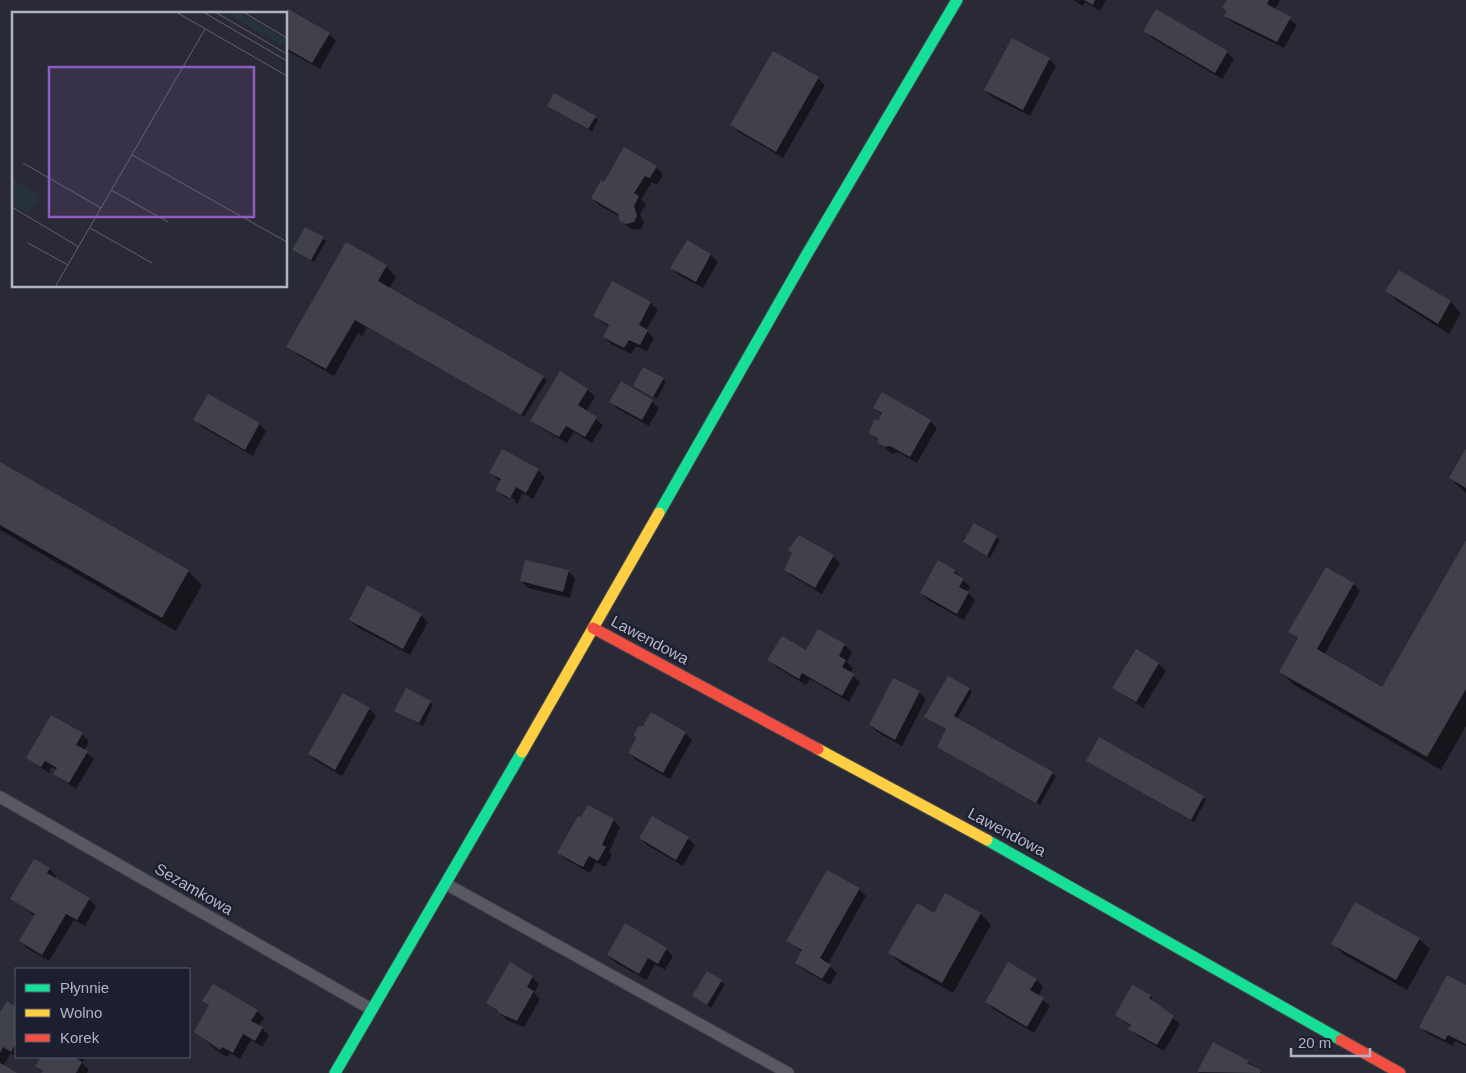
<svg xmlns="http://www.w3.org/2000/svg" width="1466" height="1073" viewBox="0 0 1466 1073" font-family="Arial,sans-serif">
<rect width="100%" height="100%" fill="#292a35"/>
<path fill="#0007" fill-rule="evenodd" d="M1073 0H1106L1100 11 1085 2 1083 6Z
M1228 0H1280L1275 9 1297 25 1284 48 1232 22 1225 15 1228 12 1223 8Z
M286 15 329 34 336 41 320 69 286 50Z
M1145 31 1227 52 1234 59 1222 79 1152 38Z
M1012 40 1049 59 1056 66 1030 116 992 97 985 90Z
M774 53 818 78 825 85 783 158 739 132 732 125Z
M548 106 595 117 598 120 592 132Z
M656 167 663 174 657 185 652 182 641 200 646 204 640 214 644 223 641 229 634 230 628 227 620 217 599 205 592 198Z
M323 238 326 241 314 262 294 250Z
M687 242 711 255 718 262 703 288 679 275 672 268Z
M386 266 396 277 389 289 547 380 524 417 367 327 362 336 358 333 334 376 295 353 288 346Z
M1399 271 1451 302 1461 313 1449 334 1397 301 1387 291Z
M612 282 651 303 658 310 646 330 654 338 647 351 636 346 631 354 611 344 604 337 609 327 594 316Z
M560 373 588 390 595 397 586 411 603 425 592 443 574 432 567 443 539 427 532 420Z
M663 379 666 382 657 399 634 385Z
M209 396 259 424 266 431 253 456 202 427 195 420Z
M652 401 659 408 649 426 618 409 611 402Z
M875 408 930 421 937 428 917 463 898 452 893 454 887 450 869 432 882 415Z
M1466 451V493L1450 478Z
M0 463 188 571 202 585 176 631 0 530Z
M538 470 545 477 533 499 523 493 517 504 497 490 501 482 490 473ZM503 493 516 500 515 502 503 496Z
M974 525 1000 540 990 558 965 542Z
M1466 543V726L1441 770 1294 685 1280 671 1299 640 1290 632 1326 569 1354 584 1360 591 1324 655 1382 688Z
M833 556 840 563 822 594 792 576 785 569Z
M568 571 575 578 570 598 528 588 521 581Z
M955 571 970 587 967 592 975 600 964 620 928 600 921 593Z
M421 615 428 622 410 655 357 627 350 620Z
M818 630 845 645 852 652 847 662 853 668 850 673 860 682 849 702 810 679 806 685 776 667 769 660 806 651Z
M1136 651 1159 664 1166 671 1143 708 1114 688Z
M969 689 972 692 957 719 1056 776 1040 805 938 746 947 730 926 717Z
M919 692 926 699 902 746 877 732 870 725Z
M343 694 370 709 376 716 342 776 316 761 309 754Z
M430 702 433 705 423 726 395 710Z
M652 714 685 733 692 740 670 779 636 760 629 753Z
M52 716 82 734 89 741 84 751 94 759 76 789 55 774 57 770 52 767 49 773 27 758Z
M1088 761 1203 797 1206 800 1194 822Z
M613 820 620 827 609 852 612 855 605 867 596 862 590 873 565 859 558 852Z
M640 838H688L695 845 683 866 647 845Z
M34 861 50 869 56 876 55 879 89 899 96 906 85 926 74 920 49 961 27 948 20 941 35 916 12 899Z
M859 889 866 896 828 964 837 973 830 985 804 970 797 963 802 952 788 941Z
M946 895 981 914 991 925 953 993 901 964 890 953 934 915Z
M1419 939 1430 949 1407 990 1343 954 1333 944Z
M666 949 673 956 665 970 655 964 646 980 615 962 608 955Z
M1009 964 1037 980 1043 987 1038 996 1050 1006 1034 1033 993 1009 986 1002Z
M707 973 725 984 711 1008 693 996Z
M532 977 539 984 534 993 540 999 524 1027 507 1020 488 1003Z
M1466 986V1046L1455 1041 1453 1046 1428 1034 1421 1027Z
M1150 996 1156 1005 1180 1024 1164 1051 1137 1035 1130 1028 1131 1026 1116 1015Z
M204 1001 257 1011 264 1018 259 1026 269 1035 262 1047 251 1040 240 1059 230 1053 227 1057 216 1050 195 1031 210 1007Z
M7 1003 16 1009V1057L11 1053 3 1066 14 1073H0V1014Z
M1213 1043 1248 1062 1262 1073H1199Z
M43 1057H86L82 1063 89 1070 87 1073H43L37 1066Z"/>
<path fill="#40414b" d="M1084 0H1095L1093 5Z
M1227 0H1269L1267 4 1291 17 1277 42 1224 16 1227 11 1222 8Z
M288 9 330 33 312 63 286 48V13Z
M1156 9 1228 51 1215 73 1143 31Z
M1012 38 1050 58 1023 110 984 90Z
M773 51 819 77 776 152 730 125Z
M554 93 596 116 588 129 547 106Z
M624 147 657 166 650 178 645 176 634 193 639 196 634 206 637 216 634 222 626 224 620 221 618 214 591 198 601 180 604 182Z
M305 227 324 237 311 260 292 250Z
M687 240 711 254 696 282 670 268Z
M346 242 387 265 378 281 544 376 521 415 355 320 326 369 286 347Z
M1399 270 1451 301 1438 324 1385 291Z
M612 281 651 302 639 325 648 330 640 345 629 340 624 348 603 337 609 325 593 316Z
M643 367 664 378 653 397 633 386Z
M560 371 588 389 578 405 597 417 585 437 566 426 559 437 530 421Z
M621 381 653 400 642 420 609 402Z
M882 392 931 420 910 457 890 446 885 447 878 443 877 438 868 433 875 419 878 421 882 413 873 408Z
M208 394 260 423 245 450 193 420Z
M1466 448V488L1449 478Z
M502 449 539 469 526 493 516 487 510 498 495 490 501 479 489 473Z
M0 462 189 570 162 618 0 525Z
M974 523 997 536 987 556 963 542Z
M799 535 834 555 815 588 784 570 792 553 788 550Z
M1466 540V689L1427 757 1279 672 1298 638 1288 632 1326 567 1354 583 1317 649 1382 687Z
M525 560 569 570 563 592 520 581Z
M938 560 955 570 954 573 964 579 959 587 969 592 957 614 920 593Z
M367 585 422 614 403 649 349 620Z
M818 629 845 644 839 656 846 660 842 667 854 674 842 696 802 673 799 679 767 660 782 636 806 650Z
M1136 649 1159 663 1136 702 1112 688Z
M948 676 970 688 954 716 1053 772 1036 803 937 747 946 729 924 717Z
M893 678 920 691 895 740 869 725Z
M406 688 431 701 419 723 394 711Z
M343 693 370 708 335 770 308 754Z
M651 712 686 732 663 773 628 753 636 739 634 734 638 727 643 726Z
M51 715 83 733 76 745 88 751 69 783 53 774 57 768 45 761 41 767 26 758Z
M1099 737 1204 796 1191 820 1086 761Z
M588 805 614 819 602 845 606 847 598 861 589 856 583 867 557 853 578 816 581 817Z
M652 816 689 837 676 860 639 838Z
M34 859 50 868 47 873 90 898 77 920 66 914 42 955 19 941 35 914 10 899Z
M827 870 860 888 820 958 831 965 822 979 795 963 802 950 786 941Z
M945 893 981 913 942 983 888 953 917 903 934 913Z
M1355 902 1420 938 1396 980 1331 944Z
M625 923 667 948 658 964 648 958 639 974 607 955Z
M510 962 533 976 527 987 534 991 517 1021 499 1013 497 1010 486 1003Z
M1008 962 1037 979 1030 990 1044 998 1027 1027 985 1002Z
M707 971 722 980 707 1005 692 996Z
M1447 975 1466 985V1044L1448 1035 1445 1040 1419 1027Z
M213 984 258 1010 251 1021 263 1027 255 1041 243 1034 233 1053 222 1047 220 1050 194 1032 209 1005 202 1001Z
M1132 985 1151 995 1149 998 1174 1016 1157 1045 1128 1029 1131 1025 1115 1015Z
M7 1001 16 1007V1043L11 1052 3 1047 0 1053V1012Z
M1213 1042 1249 1061 1247 1063 1261 1070 1260 1073 1197 1072Z
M41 1057H75L82 1062 76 1073H41L43 1071 35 1066Z
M0 1063 17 1073H0Z"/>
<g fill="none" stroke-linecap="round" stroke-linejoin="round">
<defs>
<path id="lane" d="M0 797 371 1009
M446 884 788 1073"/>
<path id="fast" d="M659 513 807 254 957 0
M987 840 1341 1040
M335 1073 522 752"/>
<path id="slow" d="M818 749 987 840
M522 752 659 513"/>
<path id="jam" d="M593 628 818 749
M1341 1040 1400 1073"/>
</defs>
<use href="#lane" stroke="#45464e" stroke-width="13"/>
<use href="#fast" stroke="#45464e" stroke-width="13"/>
<use href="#slow" stroke="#45464e" stroke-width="13"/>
<use href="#jam" stroke="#45464e" stroke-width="13"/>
<use href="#lane" stroke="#585963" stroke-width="11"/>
<use href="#fast" stroke="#16e098" stroke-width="11"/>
<use href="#slow" stroke="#ffcf43" stroke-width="11"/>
<use href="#jam" stroke="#f24e42" stroke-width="11"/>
</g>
<g text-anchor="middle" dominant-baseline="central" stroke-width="4.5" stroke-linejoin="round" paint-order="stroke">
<g font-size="16" fill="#b2b4c6" stroke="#1c1f2f">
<text transform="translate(650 640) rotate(28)">Lawendowa</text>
<text transform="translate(1007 832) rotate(28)">Lawendowa</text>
<text transform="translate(194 889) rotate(30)">Sezamkowa</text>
</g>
</g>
<g transform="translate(12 12)">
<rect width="275" height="275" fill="#292a35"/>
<path d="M213 0H226L275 28V36ZM0 167 28 183 16 202 0 191Z" fill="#26333b"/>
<path fill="none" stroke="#60616f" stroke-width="1" d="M164 0 275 64M191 0 275 49M203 0 275 42M231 0 275 26M120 143 275 230M11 151 89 196M99 178 156 210M0 195 67 235M78 216 140 251M16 231 56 253M43 275 193 17"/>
<path fill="#8e5cc1" fill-opacity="0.15" stroke="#8e5cc1" stroke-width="2.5" d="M37 55H242V205H37Z"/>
<rect width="275" height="275" fill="none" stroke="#b2b4c6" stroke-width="2.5"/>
</g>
<rect x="15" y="968" width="175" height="90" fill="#1c1f2f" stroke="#585b6b"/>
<rect x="25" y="984" width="25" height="8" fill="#16e098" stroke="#585b6b"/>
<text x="60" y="993" font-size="15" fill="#b2b4c6">Płynnie</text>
<rect x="25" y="1009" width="25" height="8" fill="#ffcf43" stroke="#585b6b"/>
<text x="60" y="1018" font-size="15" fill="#b2b4c6">Wolno</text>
<rect x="25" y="1034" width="25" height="8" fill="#f24e42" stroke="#585b6b"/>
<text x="60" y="1043" font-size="15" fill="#b2b4c6">Korek</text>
<path d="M1291 1048v8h79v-8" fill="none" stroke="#b2b4c6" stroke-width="2.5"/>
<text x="1298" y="1048" font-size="15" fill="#b2b4c6" stroke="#1c1f2f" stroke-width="4" paint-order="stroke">20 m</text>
</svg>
